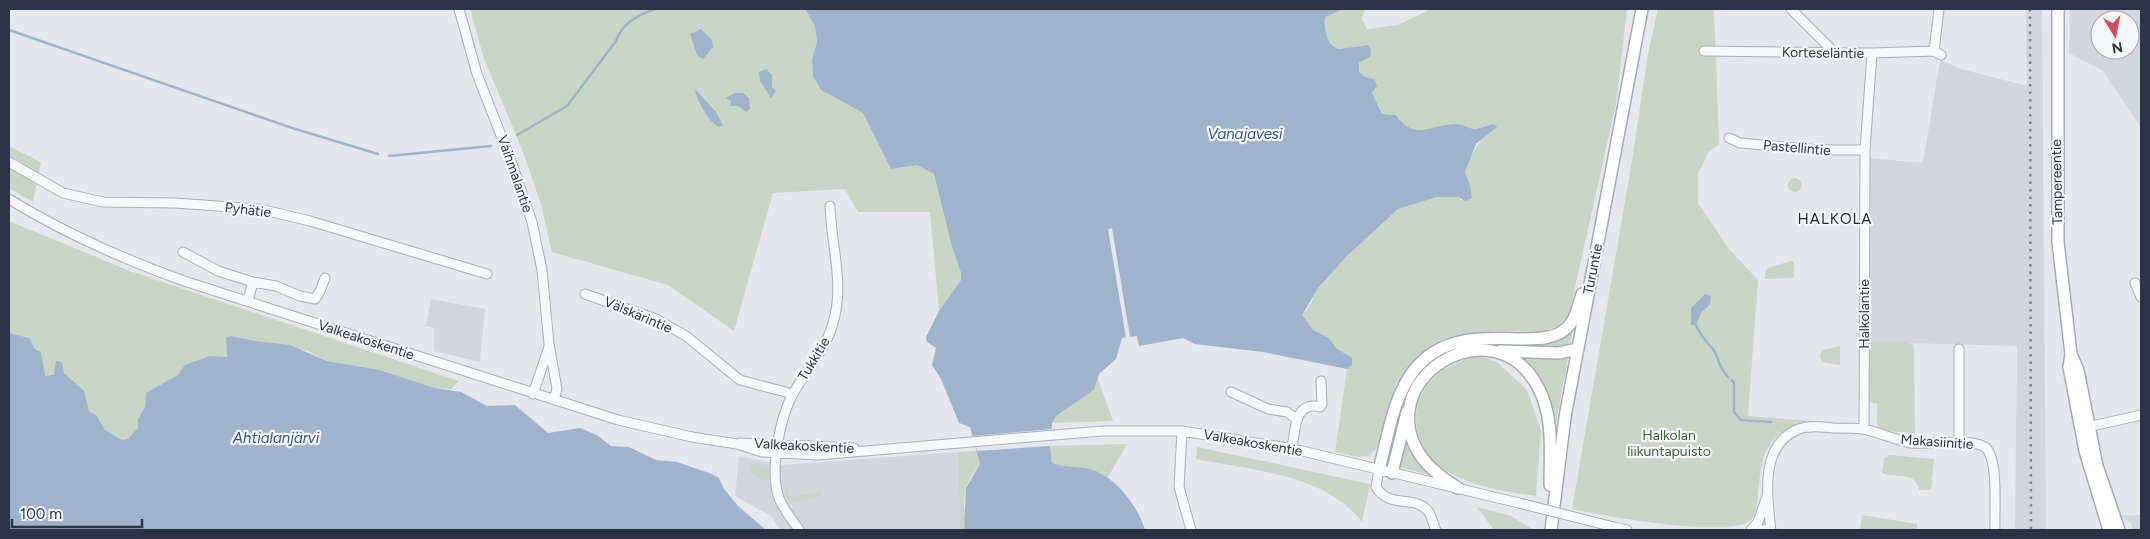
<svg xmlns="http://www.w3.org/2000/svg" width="2150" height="539" viewBox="0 0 2150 539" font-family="Figtree,sans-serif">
<rect width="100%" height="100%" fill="#e4e7ec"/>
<path fill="#d2d6de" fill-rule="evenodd" d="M2026 9H2042L2046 530H2015L2017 346 1869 342 1868 158 1923 163 1940 60 1961 69 2027 86Z
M2070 9H2141V128L2102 70 2069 53ZM2100 20H2130V50H2100Z
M431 299 485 309 480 362 434 351V328L426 326Z
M958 452 960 530H780L771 516 735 496 739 456 783 465Z
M2119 515H2141V530H2133L2131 523Z"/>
<path fill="#c9d6c5" d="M470 9H805L815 25 817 42 812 59 821 90 863 113 891 169 917 164 934 174 952 247 961 273V280L939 311 930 212H858L845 189 773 193 734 331 668 285 552 252 541 204 522 149 484 59Z
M1344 9H1365L1362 19 1367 29 1398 25 1431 9H1627L1616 104 1569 314 1558 326 1541 332 1500 331 1457 335 1439 341 1424 351 1396 384 1380 445 1369 456 1359 457 1335 452 1347 369 1352 365V358L1335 348 1329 338 1313 330 1301 315 1307 310 1319 287 1347 256 1398 209 1437 197H1458L1462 201 1470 185 1465 172C1472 152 1479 140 1496 127L1494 124C1488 125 1481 128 1475 129 1469 129 1463 124 1456 124 1431 124 1415 142 1396 115L1382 114 1372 93 1377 86 1375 79 1365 77 1359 72V63L1370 57 1359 46 1339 49C1326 45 1324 28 1325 17Z
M1658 9H1714L1719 145 1709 151 1698 174V203L1729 249 1758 280 1748 416 1813 421C1766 432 1762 450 1758 495 1757 503 1757 513 1751 520 1728 539 1605 516 1572 509L1632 161 1648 54Z
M9 146 41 162 33 202 9 188Z
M1788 185a7 7 0 1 1 14 0a7 7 0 1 1-14 0Z
M9 221 130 271 459 381 451 389 435 388 365 368 327 361 308 351 231 336 280 375 9 530Z
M1790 261H1794V278L1765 279 1766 269Z
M1573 330 1570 345 1563 348 1485 345 1459 349 1429 366 1390 457 1387 458C1399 409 1410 352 1469 342 1485 339 1503 342 1519 343 1540 343 1556 344 1573 330Z
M1869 342H1907L1914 345 1915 435 1879 429 1877 422V404L1869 402Z
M1840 346V365L1822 362 1820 355 1822 350Z
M1511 354 1568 359 1555 428C1544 392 1543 377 1511 354Z
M1480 356 1498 363 1527 390 1541 431 1536 496C1500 491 1461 485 1433 461 1426 456 1423 447 1420 439 1404 395 1440 362 1480 356Z
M1097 377 1113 421 1052 423 1056 416 1094 390Z
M1407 425 1431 475 1398 467Z
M1127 444 1108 477 1089 469 1064 468 1052 463 1050 446Z
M1197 447 1370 484 1362 522C1325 474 1252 470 1196 459Z
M977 451 980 464C975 471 968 480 966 489 962 503 967 516 964 530H960L958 452Z
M1890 455 1934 459 1931 490H1919C1915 469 1896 480 1882 473L1884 458Z
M751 463 769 468 770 478 767 480 759 479 752 474Z
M784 490H787L789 497 821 492 822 496 789 502Z
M1477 507 1511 516 1534 530H1494Z
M1862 515 1917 524V530H1927H1860Z"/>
<path fill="#9fb4cc" d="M805 9H1344L1325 17C1324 28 1326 45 1339 49L1368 45 1371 50 1370 57 1359 63V72L1365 77 1375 79 1377 86 1372 93 1382 114 1396 115C1415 142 1431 124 1456 124 1463 124 1470 129 1475 129 1482 128 1488 125 1494 124L1497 127 1476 144 1465 172 1470 185 1472 198 1466 201 1458 197H1437L1398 209 1347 256 1319 287 1302 315 1313 330 1329 338 1336 348 1352 358V365L1347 369 1263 352 1195 344 1183 338 1139 346 1137 336 1122 338 1116 359 1099 374 1094 390 1056 416 1052 423 1050 446 1052 463C1065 468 1077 466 1090 469 1115 476 1138 506 1145 530H964L966 488 980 464 970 427 959 423 941 379 932 365 936 348 927 342 926 337 939 311 961 280V273L952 247 934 174 917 165 891 169 863 113 821 90 813 76 812 59 817 42 815 26Z
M701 29 712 40 713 47 703 59 697 55 690 34Z
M766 69 772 75V87L776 91 771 98 760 81 759 72Z
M695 89 716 112 723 125 720 127C710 125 696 99 695 89Z
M735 93H743L749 98 750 109 746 112 738 106H730L731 101 726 98Z
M1705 294 1711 296 1710 304 1701 313 1696 325H1691V308Z
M9 333 29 338 35 349 41 352 45 376 54 375 56 361 62 362 64 373 84 391 89 411 96 415 105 430 122 440 128 439 138 428V419L145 407 146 393 178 375 185 365 210 356 227 357 226 337 231 336 256 341 290 345 327 361 379 370 435 388 461 392 487 406 515 405 548 433 580 428 597 435 611 446 629 447 656 460 677 462 712 474 719 478 724 489 738 506 766 530H9Z"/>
<path fill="#e4e7ec" d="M1112 228 1130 337 1126 338 1108 229Z
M1052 429 1050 446 977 451 973 436Z"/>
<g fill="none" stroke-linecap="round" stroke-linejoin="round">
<path stroke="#9fb4cc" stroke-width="2.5" d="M9 30 292 128 378 154
M517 135 567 106 616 41C622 23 639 14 656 9
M389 156 491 146
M1696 325C1700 335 1705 340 1712 348 1719 356 1717 366 1728 377
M1732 380 1734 383V412L1741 420 1771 422"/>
<defs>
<path id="minor" d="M459 9 477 74 511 161 532 222 542 270 549 344 557 389 554 400
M1791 9 1834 52
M1704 51 1872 53 1934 51 1941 55
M1934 51 1939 9
M1729 138 1740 143 1819 150H1865
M9 162 63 193 103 202 175 203 260 209 310 221 487 274
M9 199C64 233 123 259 184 281L618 420 692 437 737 444 762 452 818 455 1102 431H1182L1294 449 1519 503
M183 252 218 271 253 282 248 301
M253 282 276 286 300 296 315 299 320 291 325 278
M2135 283 2141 297
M585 294 656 319 686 336 740 380 793 394
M1959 349V443
M1231 392 1268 409 1287 412 1296 419
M533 394 549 347
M2088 427 2141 415
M1864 429 1865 150 1872 53
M1182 431 1179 487 1191 530
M740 443 854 448
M1292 449C1295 432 1294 400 1320 407L1322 404 1321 381
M1379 469 1376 487C1389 509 1416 495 1428 511 1432 516 1433 525 1436 530
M1614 527 1627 530
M799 530C792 519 781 507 778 495 770 468 780 416 794 392 807 369 826 349 833 323 845 284 831 246 830 206
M1751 530 1758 522 1767 496
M1751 530H1765
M1771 530C1767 497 1759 444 1799 429 1810 425 1822 427 1833 428 1843 428 1854 428 1863 429 1879 432 1895 440 1911 443 1929 445 1973 437 1986 448 1999 461 1994 512 1995 530"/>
<path id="major" d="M2058 9V242L2071 354 2069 367 2085 451 2109 530
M1501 351 1559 353 1578 349
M2071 354 2078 370 2097 466 2119 530
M1379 469C1388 437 1393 396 1415 369 1462 311 1546 361 1571 323 1577 315 1579 303 1582 294
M1392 473 1407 412
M1458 488C1445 480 1432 471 1423 459 1366 382 1492 301 1538 387 1554 417 1550 452 1550 485
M1551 530 1565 417 1642 9"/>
</defs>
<use href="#minor" stroke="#a9aeb7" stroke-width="11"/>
<use href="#major" stroke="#a3abb8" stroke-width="14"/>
<use href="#minor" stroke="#f7f8fa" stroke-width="9"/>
<use href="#major" stroke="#fff" stroke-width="11"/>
<path stroke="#7d8696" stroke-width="2.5" stroke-dasharray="2.5 5" stroke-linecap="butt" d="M2030 9 2031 530"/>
<defs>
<path id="minor-bridge" d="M1519 503 1614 527"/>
</defs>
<use href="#minor-bridge" stroke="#a9aeb7" stroke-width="11" stroke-linecap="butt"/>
<use href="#minor-bridge" stroke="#f7f8fa" stroke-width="9"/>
</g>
<g text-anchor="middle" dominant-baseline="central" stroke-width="4.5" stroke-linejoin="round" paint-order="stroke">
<g font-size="14" fill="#2b3445" stroke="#f4f6f9">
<text transform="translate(1823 53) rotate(1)">Korteseläntie</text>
<text transform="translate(1797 148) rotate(5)">Pastellintie</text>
<text transform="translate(515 174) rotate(71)">Vaihmalantie</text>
<text transform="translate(2057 182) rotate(-91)">Tampereentie</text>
<text transform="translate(248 210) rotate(7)">Pyhätie</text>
<text transform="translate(1593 269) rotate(-79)">Turuntie</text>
<text transform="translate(1864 314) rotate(-90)">Halkolantie</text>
<text transform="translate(638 315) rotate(23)">Välskärintie</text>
<text transform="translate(366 340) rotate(18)">Valkeakoskentie</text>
<text transform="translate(814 359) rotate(-59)">Tukkitie</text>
<text transform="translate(1937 442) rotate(4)">Makasiinitie</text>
<text transform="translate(1253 443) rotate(10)">Valkeakoskentie</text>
<text transform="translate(804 446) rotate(3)">Valkeakoskentie</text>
</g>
<g font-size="14" fill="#3f6138" stroke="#f4f6f9">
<text x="1669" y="435">Halkolan<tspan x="1669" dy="16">liikuntapuisto</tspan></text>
</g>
<g font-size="15" font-style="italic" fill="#34527a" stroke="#f4f6f9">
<text x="1245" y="134">Vanajavesi</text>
<text x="276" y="438">Ahtialanjärvi</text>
</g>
<g font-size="15" letter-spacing="1" fill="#1d2536" stroke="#f4f6f9">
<text x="1835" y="219">HALKOLA</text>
</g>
</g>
<rect width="2150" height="539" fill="none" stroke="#2b3445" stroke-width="20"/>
<g transform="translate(2115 35) rotate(170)"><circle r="24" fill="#f4f6f9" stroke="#a4a8b1"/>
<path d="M0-4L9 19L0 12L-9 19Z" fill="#d1495b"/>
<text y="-8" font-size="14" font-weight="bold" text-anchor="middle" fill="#2b3445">N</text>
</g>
<path d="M12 519v8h130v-8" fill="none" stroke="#2b3445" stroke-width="2.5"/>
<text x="20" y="519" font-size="15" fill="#2b3445" stroke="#f4f6f9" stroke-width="4" paint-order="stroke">100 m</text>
</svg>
